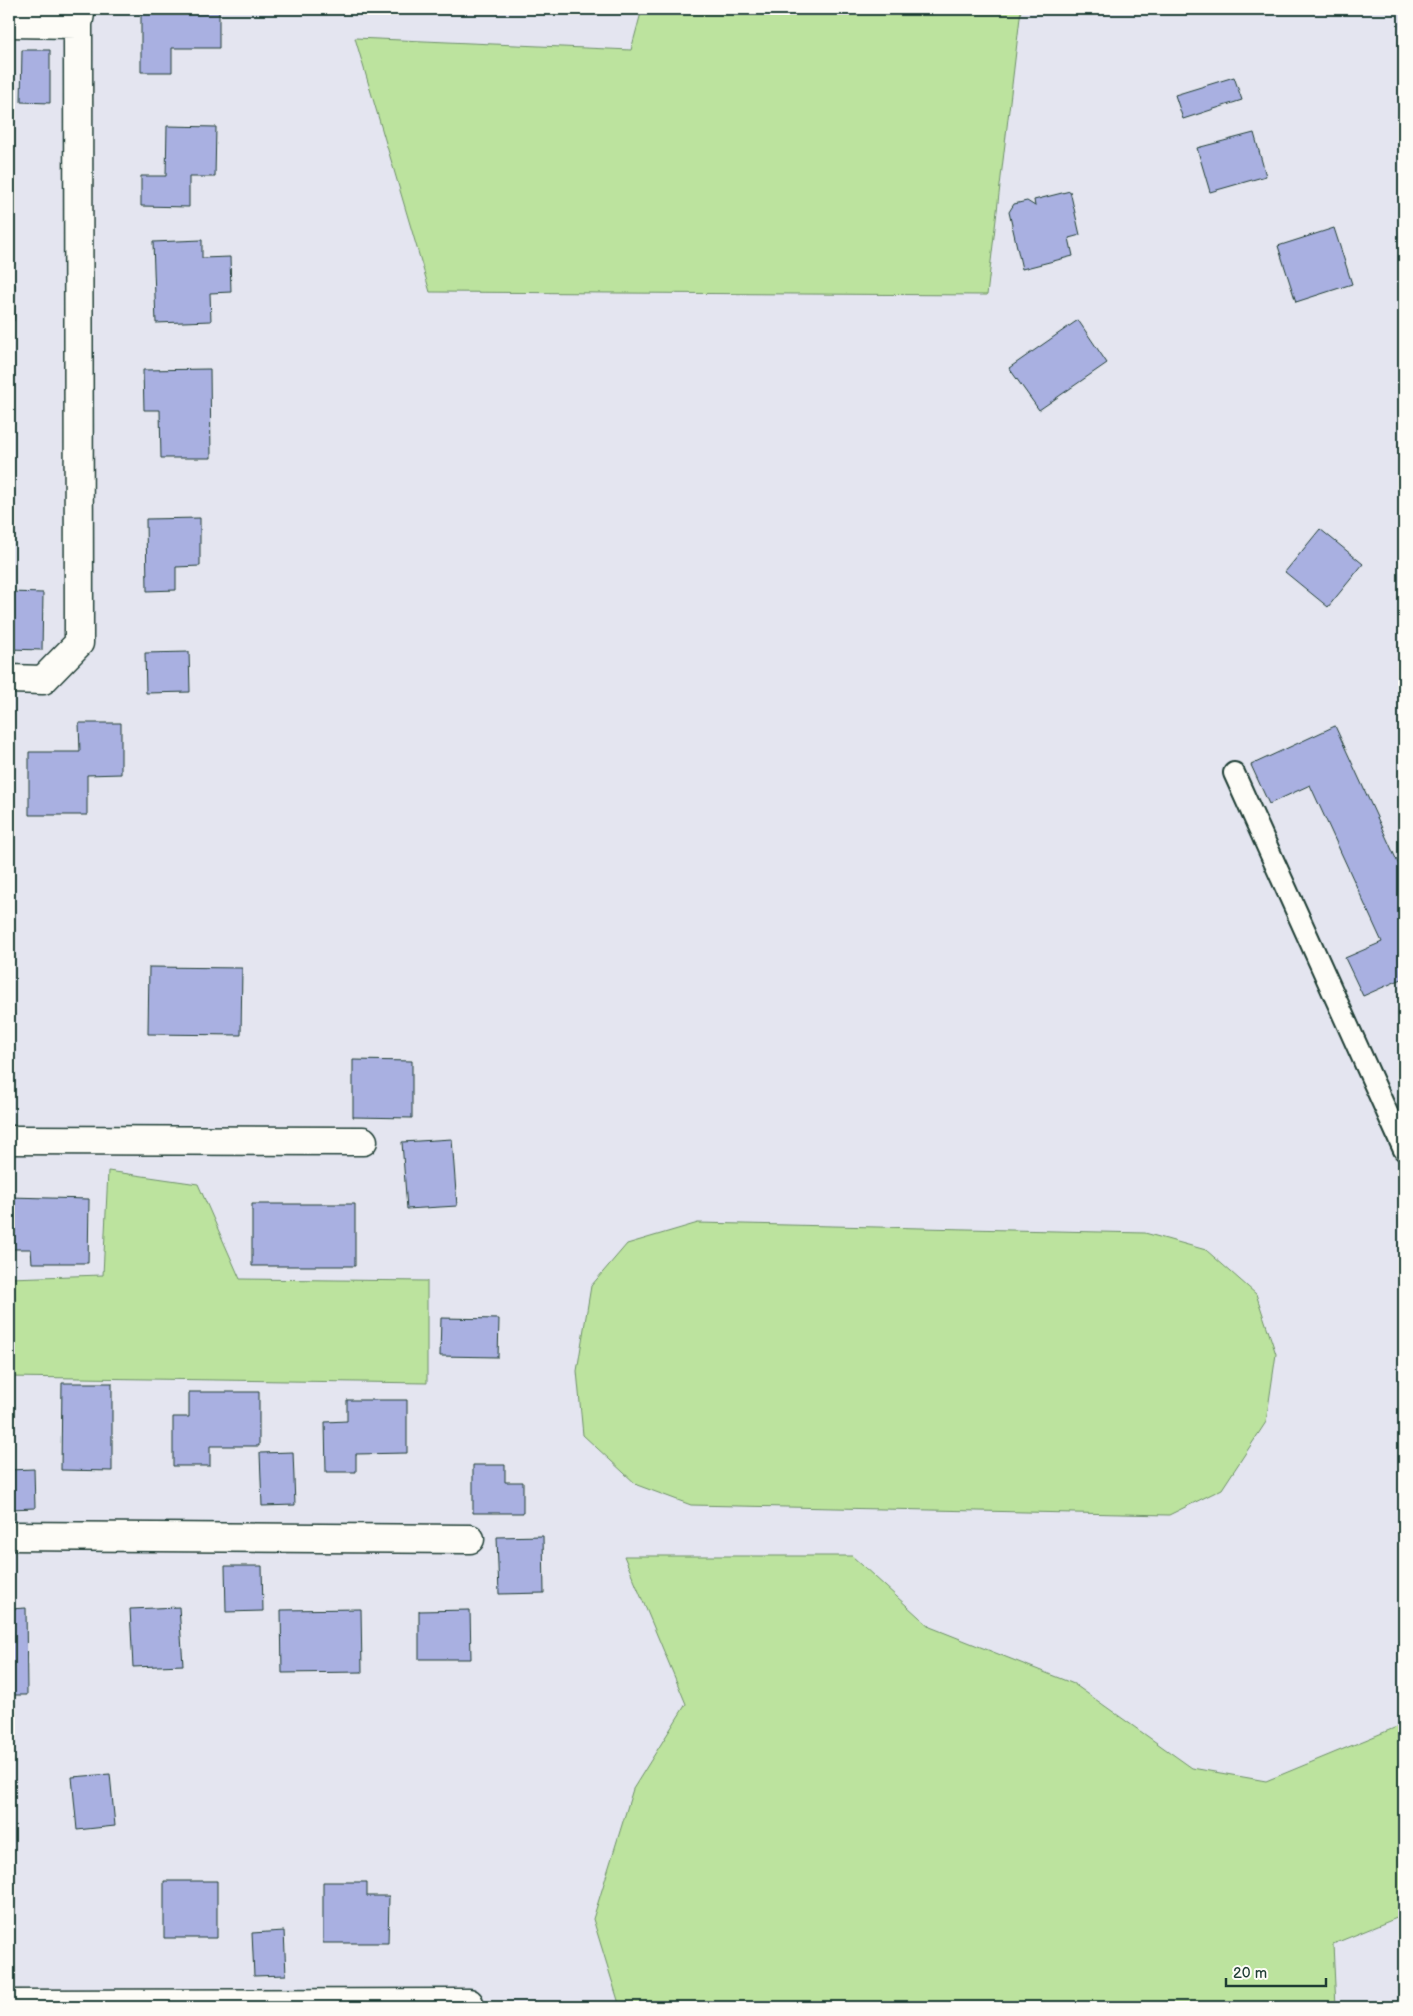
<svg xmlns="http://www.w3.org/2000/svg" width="1413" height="2016" viewBox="0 0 1413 2016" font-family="'Balsamiq Sans',sans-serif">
<rect width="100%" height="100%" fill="#e4e5f0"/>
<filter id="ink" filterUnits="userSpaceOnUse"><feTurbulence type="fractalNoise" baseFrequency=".02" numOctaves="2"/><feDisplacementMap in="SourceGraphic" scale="10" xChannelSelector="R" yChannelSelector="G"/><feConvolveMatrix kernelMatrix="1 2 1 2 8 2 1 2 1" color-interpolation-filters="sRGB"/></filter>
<g filter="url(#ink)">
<path fill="#bce39e" stroke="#6e9069" d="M642 9H1021L987 295 430 292 355 38 631 50Z
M108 1171 198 1184 240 1279 427 1281V1383L9 1377V1278L103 1275Z
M698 1223 1145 1233 1206 1250 1256 1294 1276 1354 1266 1422 1222 1489 1169 1515 691 1505 637 1485 583 1435 577 1371 591 1286 627 1244Z
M624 1556H852L930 1627 1074 1684 1192 1768 1266 1781 1404 1724V1915L1333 1944 1336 2007H620L593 1919 633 1789 686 1704Z"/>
<path fill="#a9b0e1" stroke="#1f3d34" d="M141 9H219V48H172V72H141Z
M22 50H50V103L21 102Z
M1234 77 1242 100 1183 119 1175 95Z
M167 126 216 127 215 177H189V207L141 206V176H166Z
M1254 133 1266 176 1210 192 1197 148Z
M1070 191 1080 235 1069 238 1073 256 1022 269 1009 212 1014 204 1027 201 1035 206 1034 200Z
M1334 228 1352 284 1296 302 1278 246Z
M202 240V258L230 257 231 292 210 293 211 321 156 323 153 242Z
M9 284H15L14 321H9Z
M1078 320 1107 363 1039 410 1009 368Z
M210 369 211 458H161L160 410H144L143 370Z
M200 518V566L176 567V590L147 591 146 519Z
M1320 529 1363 564 1328 607 1285 572Z
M9 592 43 593 42 650 9 649Z
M189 652 190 692 146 693 145 653Z
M79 723H121V774L87 775V815H29V752H80Z
M1335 726 1404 876V978L1363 996 1345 958 1382 942 1310 785 1269 804 1251 765Z
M149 967 242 968 241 1035 148 1034Z
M353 1060 412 1061V1118L353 1117Z
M452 1139 457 1206 407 1209 402 1142Z
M9 1197 89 1199 88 1263H32L31 1249H9Z
M252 1204H355V1266H252Z
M441 1318 499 1319 498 1357 440 1356Z
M62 1383H112V1471L61 1470Z
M189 1392H259V1446H210V1466H173V1417H189Z
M347 1400H407V1453L356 1454V1472H326L325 1422 347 1421Z
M293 1452 295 1505 262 1506 260 1453Z
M473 1465H505V1482H523V1513H473Z
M34 1469 35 1508 9 1509V1470Z
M543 1536 544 1593 499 1594 497 1537Z
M225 1566H262L263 1611 226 1612Z
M179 1607 183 1665 133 1667 130 1609Z
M26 1608 27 1695H9V1609Z
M361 1609 362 1672 282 1673 281 1610Z
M470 1610 471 1659H419V1611Z
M110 1774 115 1826 77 1830 72 1777Z
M164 1881H217V1938H164Z
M323 1882H367V1896H389L388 1943H323Z
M9 1894 13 1934 9 1935Z
M284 1931 286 1975 254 1976 252 1933Z"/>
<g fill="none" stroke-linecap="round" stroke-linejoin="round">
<defs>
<path id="lane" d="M1234 773 1404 1150"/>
<path id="street" d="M9 23 78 24
M9 679 43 680 79 643 78 24 81 9
M9 1140 363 1141
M9 1536 470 1539
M9 2004 469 2003 470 2007"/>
</defs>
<use href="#lane" stroke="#1f3d34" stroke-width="24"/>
<use href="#street" stroke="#1f3d34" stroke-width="31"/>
<use href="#lane" stroke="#fdfcf7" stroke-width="20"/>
<use href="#street" stroke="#fdfcf7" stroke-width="28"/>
</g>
</g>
<rect width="1413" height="2016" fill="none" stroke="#fdfcf7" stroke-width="30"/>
<rect x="15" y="15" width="1383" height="1986" fill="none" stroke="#1f3d34" stroke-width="2" filter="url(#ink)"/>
<path d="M1226 1978v8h100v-8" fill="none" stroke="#1f3d34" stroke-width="2.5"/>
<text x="1233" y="1978" font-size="15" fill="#1f3d34" stroke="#fdfcf7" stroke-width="4" paint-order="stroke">20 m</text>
</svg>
